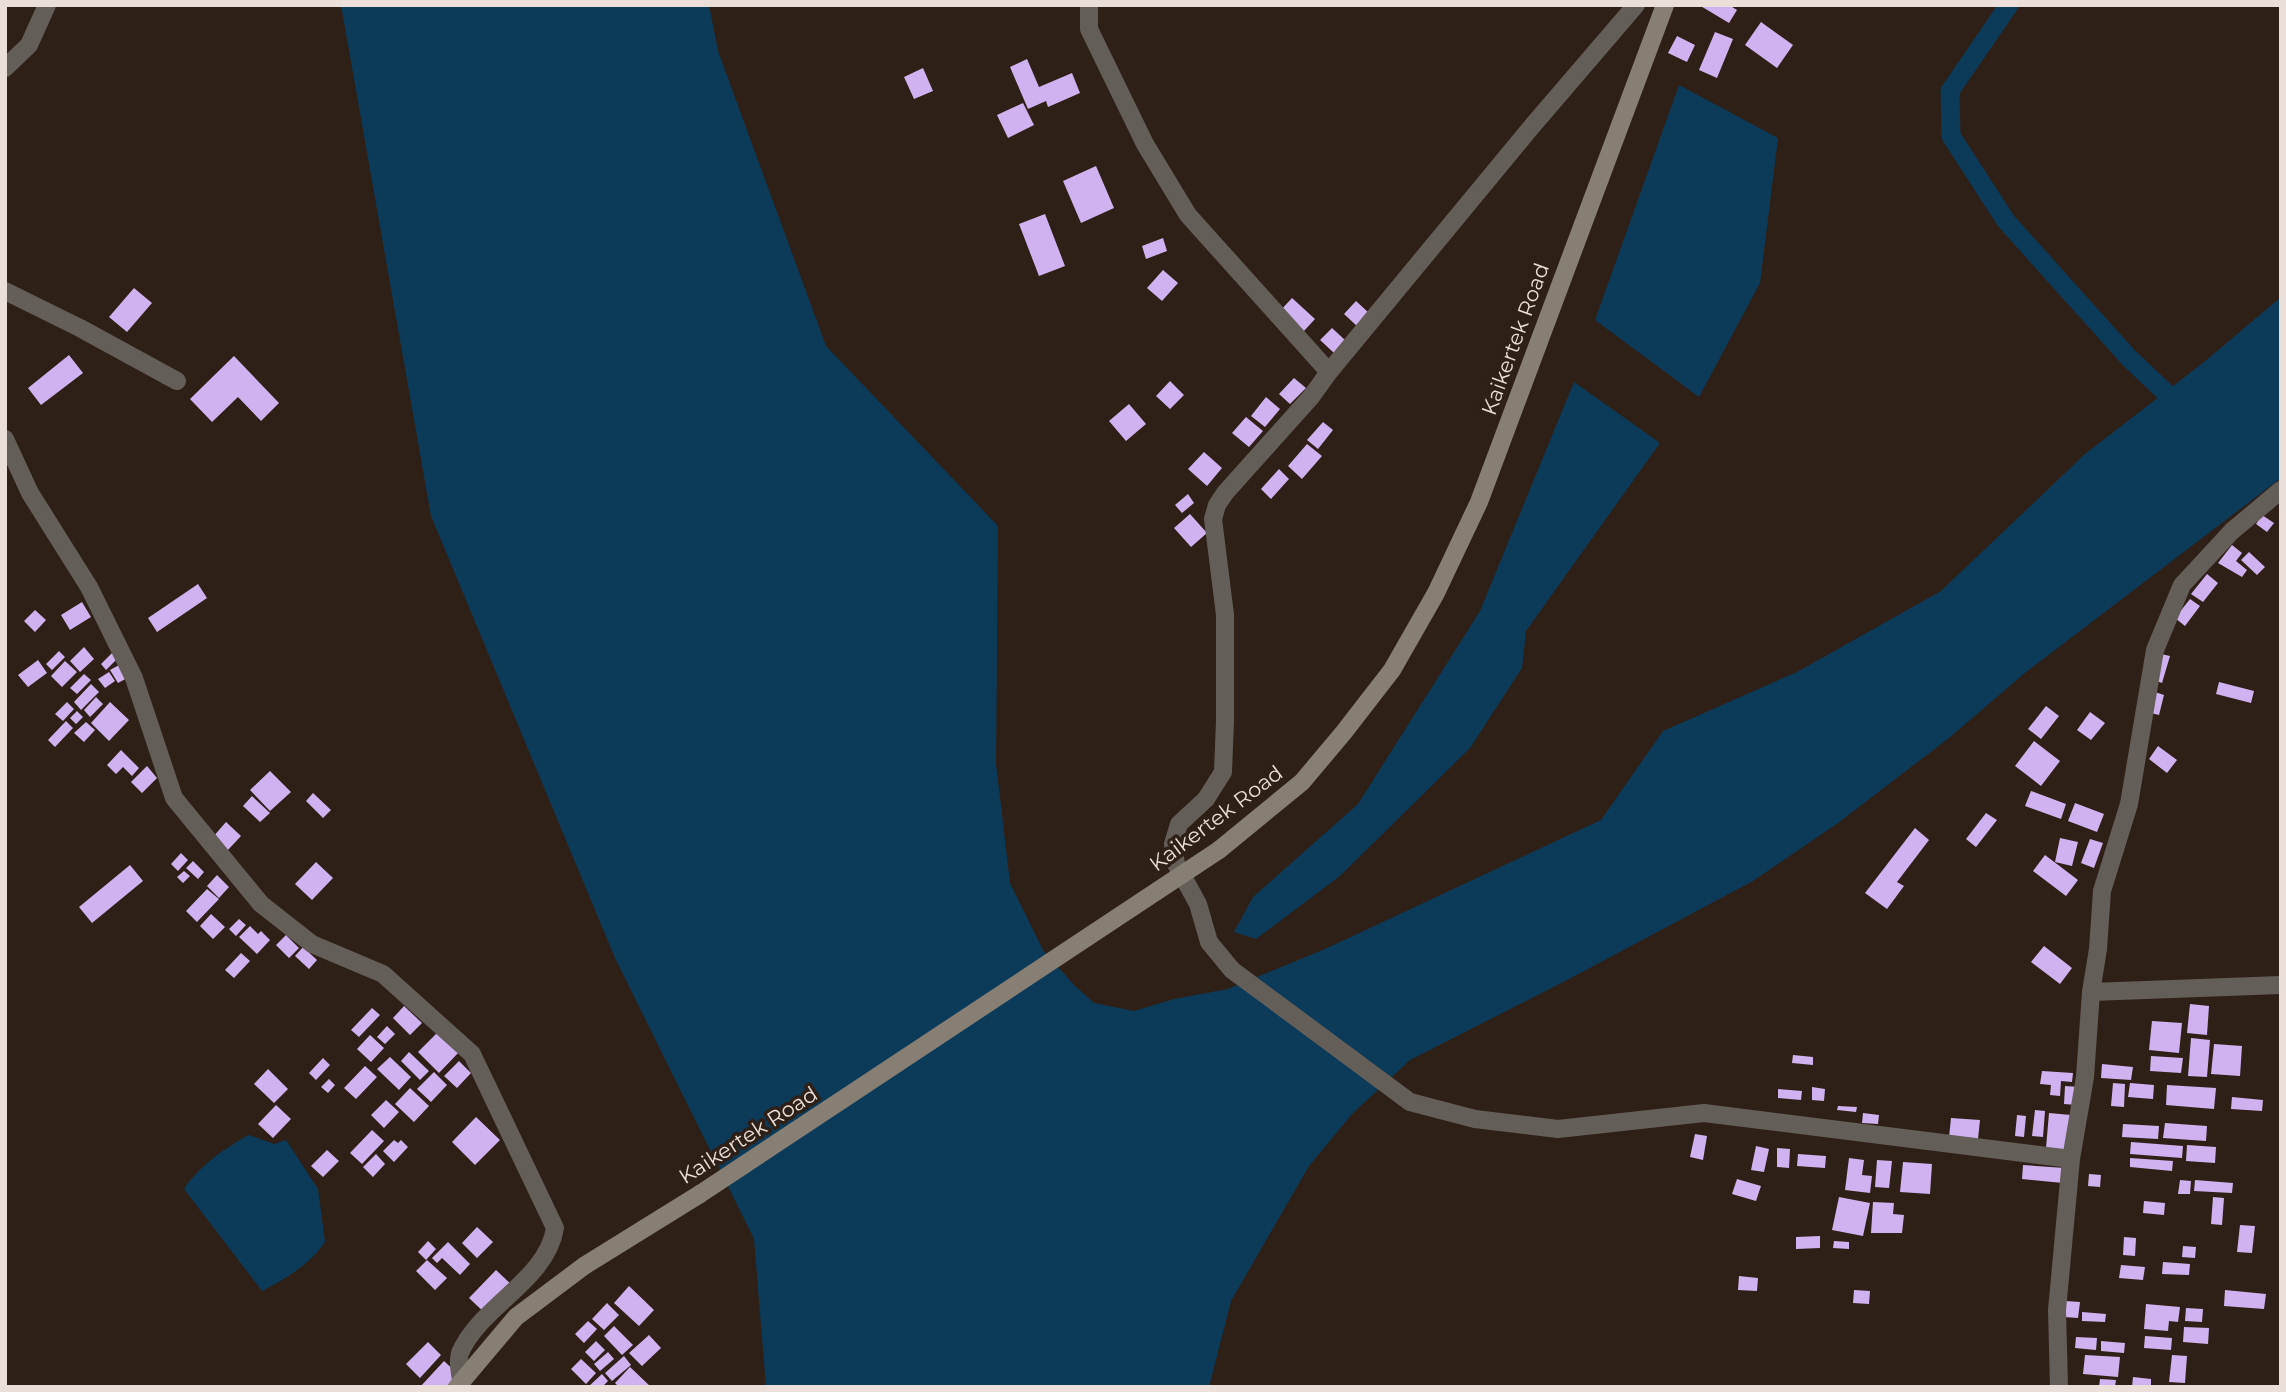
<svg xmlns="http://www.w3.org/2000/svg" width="2286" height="1392" viewBox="0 0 2286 1392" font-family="Montserrat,sans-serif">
<rect width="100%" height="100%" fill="#2f2017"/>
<path fill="#0c3a59" d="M341 5H709L718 51 826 346 998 526 996 764 1010 883 1043 950 1074 985 1094 1003 1134 1011 1174 999 1228 989 1325 949 1601 820 1663 731 1797 672 1941 591 2085 454 2204 362 2281 297V478L2026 672 1949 738 1838 823 1753 881 1571 978 1410 1060 1352 1114 1309 1166 1231 1301 1209 1387H766L754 1239 615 958 431 516Z
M1679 85 1778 138 1760 283 1699 397 1595 320Z
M1574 382 1660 443 1526 631 1522 668 1470 748 1340 876 1256 939 1234 932 1253 897 1358 804 1480 611Z
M249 1135 274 1144 286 1140 318 1189 325 1242C310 1264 286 1279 262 1291L184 1189C198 1167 226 1147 249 1135Z"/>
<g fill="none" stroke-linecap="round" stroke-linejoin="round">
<path stroke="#0c3a59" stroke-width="19" d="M2009 5 1950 91 1951 136 2006 221 2129 358 2184 410"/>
</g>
<path fill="#d1b2f0" d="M1699 5H1729L1737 10 1729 23Z
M1761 22 1793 45 1777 68 1745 45Z
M1715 32 1733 39 1717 78 1699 70Z
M1677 36 1695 45 1687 62 1668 53Z
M1027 59 1039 87 1072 73 1080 93 1048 107 1046 101 1028 109 1010 67Z
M923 68 933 91 914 99 904 77Z
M1023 103 1034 125 1008 138 997 115Z
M1096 166 1114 208 1081 223 1063 181Z
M1045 214 1065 266 1039 276 1019 224Z
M1163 238 1167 251 1146 259 1142 246Z
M1163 270 1178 283 1162 301 1147 288Z
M134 288 152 303 127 332 109 317Z
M1292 298 1315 319 1303 332 1280 311Z
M1356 301 1370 314 1358 327 1344 314Z
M1332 328 1346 341 1334 353 1320 340Z
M69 355 83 373 41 405 28 388Z
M234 356 279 403 261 421 238 397 212 422 190 399Z
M1294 378 1306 388 1290 404 1279 394Z
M1170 381 1184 395 1170 409 1156 396Z
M1266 397 1280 409 1265 427 1251 416Z
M1129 404 1146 424 1126 441 1109 421Z
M1246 417 1263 431 1249 447 1232 433Z
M1323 422 1333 430 1318 449 1307 440Z
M1307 444 1322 456 1302 479 1288 466Z
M1204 452 1222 468 1207 486 1188 469Z
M1279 469 1289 479 1271 499 1261 489Z
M1188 494 1194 503 1182 513 1175 505Z
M1190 514 1207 533 1191 547 1174 528Z
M2262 515 2274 523 2267 532 2256 524Z
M2232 545 2242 553 2236 561 2247 570 2242 577 2218 563Z
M2249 552 2265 567 2257 575 2241 560Z
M2207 574 2218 583 2203 602 2191 594Z
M198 584 207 598 157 632 148 618Z
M2190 599 2200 606 2185 626 2175 618Z
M82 602 91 617 70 630 61 615Z
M35 610 46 620 35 632 24 621Z
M84 647 94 659 80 672 70 661Z
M59 651 65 657 52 670 46 664Z
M112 653 117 659 106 670 101 664Z
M2161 654 2170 656 2162 683 2154 680Z
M38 660 47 673 28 687 18 675Z
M65 661 77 672 62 687 51 676Z
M121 664 129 677 118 683 110 670Z
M109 672 115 681 105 688 98 679Z
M84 674 91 680 77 694 70 688Z
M2219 682 2254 691 2251 703 2216 694Z
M91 684 99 692 81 710 74 702Z
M2152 691 2164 695 2159 715 2147 712Z
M96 697 103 704 90 717 84 710Z
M67 702 74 709 63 721 55 714Z
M110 702 129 720 109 741 91 723Z
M2046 706 2059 716 2041 739 2028 729Z
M77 711 83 717 76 724 70 718Z
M2090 712 2105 723 2091 740 2077 730Z
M66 721 73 728 55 747 48 740Z
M86 722 95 730 84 742 74 733Z
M2034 741 2060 761 2041 786 2015 766Z
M2158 746 2177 760 2167 773 2149 759Z
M121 750 139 768 132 776 123 767 116 774 107 765Z
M147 766 157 778 142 793 131 782Z
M270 771 291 792 270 811 250 790Z
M2031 791 2066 804 2061 819 2025 806Z
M313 793 331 810 323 818 306 801Z
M252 796 270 813 260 822 243 806Z
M2075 803 2104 814 2097 832 2068 821Z
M1986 813 1997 820 1976 847 1966 839Z
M226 822 241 836 227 851 213 837Z
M1915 828 1929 840 1897 882 1904 886 1887 909 1865 893Z
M2060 838 2078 842 2072 866 2055 862Z
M2090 839 2103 843 2094 868 2081 863Z
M181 853 188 860 178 871 171 864Z
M2045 855 2078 880 2066 896 2033 871Z
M193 861 204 872 198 879 186 868Z
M316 862 333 878 312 900 295 884Z
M130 865 143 881 92 923 79 907Z
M184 871 190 876 183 883 177 877Z
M217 875 229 887 219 898 207 886Z
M207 889 219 899 197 922 186 911Z
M211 914 225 927 213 939 200 926Z
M239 919 246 925 236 936 229 929Z
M250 926 258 934 261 931 270 940 257 954 239 937Z
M286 935 299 948 289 958 276 945Z
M2044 946 2072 968 2060 984 2031 962Z
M303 947 317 960 309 969 295 956Z
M241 953 250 961 234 978 225 970Z
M2190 1004 2209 1006 2207 1035 2187 1033Z
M404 1006 422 1023 410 1035 393 1018Z
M372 1008 380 1015 359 1037 351 1030Z
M2152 1021 2182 1023 2179 1053 2149 1050Z
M387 1026 395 1034 385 1044 377 1037Z
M438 1032 459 1052 439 1073 418 1052Z
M370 1035 384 1048 371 1062 357 1049Z
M2191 1038 2210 1040 2207 1077 2188 1076Z
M2214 1044 2242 1046 2240 1076 2211 1074Z
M409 1052 429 1071 420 1080 401 1061Z
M1793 1055 1813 1057V1065L1792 1063Z
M2151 1056 2183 1058 2181 1073 2150 1071Z
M390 1057 411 1077 399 1090 377 1069Z
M323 1058 330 1065 316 1080 309 1073Z
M459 1061 471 1073 457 1088 444 1076Z
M2102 1064 2133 1067 2131 1080 2101 1078Z
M365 1066 377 1077 356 1099 344 1088Z
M268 1069 288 1089 274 1103 254 1084Z
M2042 1071 2073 1073 2072 1082 2061 1081 2060 1096 2050 1095 2051 1085 2040 1084Z
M434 1072 447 1085 431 1102 417 1089Z
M329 1079 335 1085 328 1093 321 1087Z
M2113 1083 2125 1084 2124 1107 2111 1106Z
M2130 1083 2154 1085 2153 1099 2128 1097Z
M2167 1085 2216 1088 2214 1109 2166 1105Z
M2065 1086 2079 1087 2077 1105 2064 1104Z
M1812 1087 1825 1089 1824 1101 1812 1100Z
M410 1088 429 1106 414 1122 395 1104Z
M1778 1089 1802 1091 1801 1100 1778 1098Z
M2232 1097 2263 1100 2262 1111 2231 1109Z
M386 1100 399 1112 384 1128 371 1115Z
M276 1105 291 1119 273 1138 258 1124Z
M1838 1106 1857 1107 1856 1112 1837 1110Z
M2035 1110 2045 1111 2043 1137 2032 1136Z
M1863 1113 1879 1115 1878 1124 1862 1123Z
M2049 1113 2071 1115 2068 1150 2046 1148Z
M2017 1115 2026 1116 2024 1137 2015 1136Z
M476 1117 500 1140 475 1165 452 1142Z
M1951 1118 1980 1120 1978 1139 1949 1137Z
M2165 1123 2207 1126 2206 1141 2163 1138Z
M2123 1124 2159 1126 2158 1139 2122 1137Z
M372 1130 384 1141 362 1164 350 1153Z
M1695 1134 1707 1136 1703 1160 1690 1157Z
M394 1140 398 1143 401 1140 408 1147 394 1162 383 1151Z
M2131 1142 2183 1146 2182 1158 2130 1154Z
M2187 1145 2216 1147 2215 1163 2186 1161Z
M1756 1146 1769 1149 1764 1172 1751 1170Z
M1777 1148 1790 1149 1789 1168 1777 1167Z
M327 1150 339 1161 323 1177 311 1166Z
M376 1154 385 1164 373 1177 363 1167Z
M1798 1154 1826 1156 1825 1168 1797 1166Z
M1849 1158 1864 1160 1862 1175 1872 1176 1870 1193 1845 1190Z
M2130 1158 2173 1161 2172 1171 2130 1167Z
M1877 1160 1892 1161 1889 1188 1875 1187Z
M1903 1162 1932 1164 1930 1194 1900 1192Z
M2023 1165 2065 1168 2063 1183 2022 1179Z
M2089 1174 2101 1175 2100 1187 2088 1186Z
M1737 1179 1761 1186 1756 1201 1732 1194Z
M2180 1180 2191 1181 2190 1194H2178Z
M2195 1180 2233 1183 2232 1193 2194 1191Z
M1839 1197 1870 1203 1863 1236 1832 1230Z
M2213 1197 2224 1198 2222 1225 2211 1224Z
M2144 1201 2165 1203 2164 1215 2143 1213Z
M1873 1202 1894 1203 1893 1214 1904 1215 1902 1233H1871Z
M2240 1225 2255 1226 2252 1253 2237 1252Z
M477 1227 493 1242 477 1258 462 1243Z
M1820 1236V1248L1796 1249V1237Z
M2124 1237 2136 1238 2135 1256 2123 1255Z
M428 1241 436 1249 426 1260 418 1252Z
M1834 1241 1849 1242V1249L1833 1248Z
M448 1242 470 1264 460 1275 442 1258 437 1263 432 1258Z
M2183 1246 2196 1247 2195 1258 2182 1257Z
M427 1260 447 1278 435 1290 416 1271Z
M2163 1262 2190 1264 2189 1275 2162 1274Z
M2121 1265 2145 1267 2143 1280 2119 1278Z
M496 1270 513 1286 486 1314 469 1298Z
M1739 1276 1758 1278 1757 1291 1738 1290Z
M629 1286 654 1310 639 1326 614 1303Z
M1854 1290 1870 1291 1869 1304 1853 1303Z
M2225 1290 2266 1294 2264 1309 2224 1306Z
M2065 1301 2080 1302 2078 1318 2064 1317Z
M607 1303 619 1315 604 1330 592 1319Z
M2146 1304 2180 1307 2178 1322 2169 1321 2168 1331 2144 1329Z
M2186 1308 2203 1309 2202 1322 2185 1321Z
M2082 1312 2106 1314 2105 1322 2082 1321Z
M588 1321 597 1329 584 1343 575 1334Z
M614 1326 633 1345 622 1355 604 1336Z
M2184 1327 2209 1328 2208 1344 2183 1342Z
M649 1335 661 1348 642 1366 629 1353Z
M2145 1336 2172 1338 2171 1350 2144 1348Z
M2076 1337 2097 1338 2096 1350 2075 1348Z
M596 1341 605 1350 594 1361 585 1352Z
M2101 1341 2125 1343 2124 1353 2101 1351Z
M428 1342 441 1355 420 1378 406 1364Z
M608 1352 614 1359 600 1371 594 1364Z
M2085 1355 2120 1357 2118 1377 2083 1374Z
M2172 1355 2187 1356 2185 1383 2169 1382Z
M624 1356 631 1365 612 1381 605 1373Z
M581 1359 596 1373 586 1384 571 1369Z
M444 1361 458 1374 446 1387H420Z
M630 1367 651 1387H619L615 1383Z
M602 1374 608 1381 602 1387H588Z
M2133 1377 2151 1379V1387H2132Z
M2100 1379 2116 1380 2115 1387H2099Z"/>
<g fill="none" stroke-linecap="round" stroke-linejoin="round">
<path stroke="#645e58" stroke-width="18" d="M1089 5V29L1145 144 1188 215 1329 372
M1636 5 1528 131 1329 372 1311 397 1225 493 1217 505 1213 519 1225 615V721L1223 772 1206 799 1179 824 1173 844 1176 864 1198 904 1209 942 1232 970 1410 1102 1475 1119 1558 1129 1704 1113 2071 1159 2057 1310 2059 1387
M5 68 29 45 47 5
M5 291 80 328 177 381
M5 439 30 493 89 587 134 678 174 798 261 904 312 944 383 974 472 1054 555 1228C547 1280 480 1306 460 1353 457 1362 460 1372 461 1380
M2091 992 2281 985
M2071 1159 2085 1077 2091 992 2098 949 2102 891 2129 804 2155 650 2182 585 2232 531 2281 490"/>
<path stroke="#887f74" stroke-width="18" d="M1219 850 1302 782 1344 732 1392 670 1436 593 1479 502 1665 5
M457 1387 516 1317 584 1266 700 1194"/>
<path stroke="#887f74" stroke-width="18" d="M700 1194 1219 850"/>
</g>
<g text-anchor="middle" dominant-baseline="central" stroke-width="7" stroke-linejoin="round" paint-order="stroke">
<g font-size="21" fill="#eae0d9" stroke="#2f2017">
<text transform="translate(1515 339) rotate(-70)">Kaikertek Road</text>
<text transform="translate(1216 818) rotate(-37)">Kaikertek Road</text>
<text transform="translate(748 1135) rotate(-33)">Kaikertek Road</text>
</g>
</g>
<rect width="2286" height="1392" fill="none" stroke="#eae0d9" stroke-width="14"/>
</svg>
